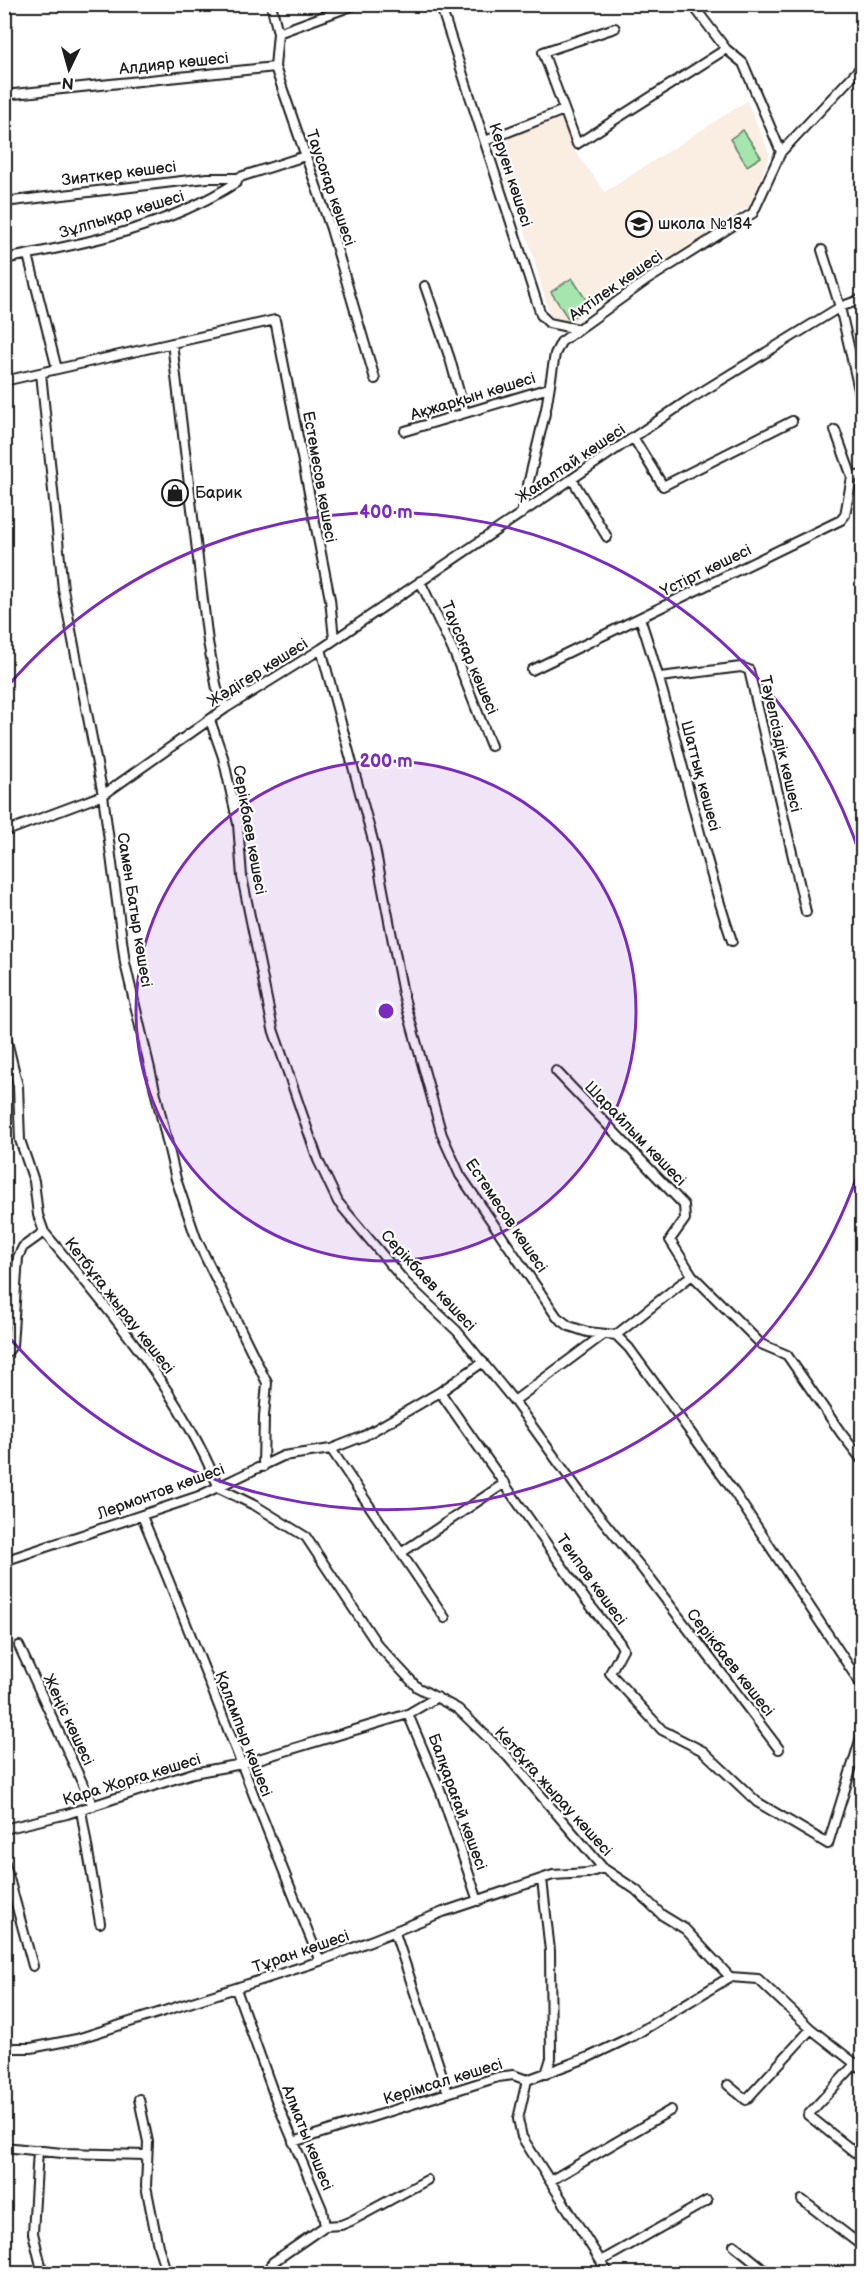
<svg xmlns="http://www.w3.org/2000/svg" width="867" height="2278" viewBox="0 0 867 2278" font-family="'Balsamiq Sans',sans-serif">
<rect width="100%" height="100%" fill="#fff"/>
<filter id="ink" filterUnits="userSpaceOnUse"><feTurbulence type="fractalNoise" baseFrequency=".0167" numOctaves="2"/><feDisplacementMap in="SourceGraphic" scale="12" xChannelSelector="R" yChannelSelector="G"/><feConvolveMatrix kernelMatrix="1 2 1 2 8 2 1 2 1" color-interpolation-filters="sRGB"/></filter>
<g filter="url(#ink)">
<path fill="#faede2" d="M747 101 770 155 749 206 572 322 551 319 529 242 492 141 560 115 575 151 605 192Z"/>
<path fill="#a6e5ad" stroke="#618064" stroke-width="1.5" d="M743 130 761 157 747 166 730 139Z
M572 278 590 306 569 320 551 292Z"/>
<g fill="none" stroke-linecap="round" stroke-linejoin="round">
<defs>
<path id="street" d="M271 4 278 33 275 67 331 229 375 379
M440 4 541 315 549 323 578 329
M692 4 726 49 743 63 781 152
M615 28 543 52 577 144 726 49
M278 33 357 4
M4 95 275 67
M485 141 564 110
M4 202 207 178H237L305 156
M822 250 840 307 862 403
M28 255 57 369
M4 259C84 244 168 227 237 182V178
M425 286 450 359 465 413
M172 343 208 642 217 689 226 708
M41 373 63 589 103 795 125 963 176 1179 196 1238 267 1383 264 1416 263 1467
M4 381 275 320 330 599 334 639
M835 430 852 477
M405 431 549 388
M633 437 663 486 792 421
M572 479 607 537
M521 514 546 409 555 354 561 342 647 280 753 213 781 152 862 66
M420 581 455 655 491 746
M640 618C676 724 696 835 732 941
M321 649 375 848 403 994 442 1135 460 1175 557 1317 569 1326 587 1332 616 1335 629 1348 734 1492 862 1686
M532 670 841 520 845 515 852 477 862 475
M660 677 741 667 749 670 806 912
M210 720 223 757 238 824 242 877 273 1029 318 1160 338 1202 406 1283 457 1331 514 1401 579 1491 644 1571 779 1749
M4 832 103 795 226 708 321 649 687 401 840 307 862 299
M4 1029 18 1086 20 1140 34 1181 38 1215 44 1232C111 1312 179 1391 219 1488L256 1506 306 1537 377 1644 417 1687 458 1709 508 1757 603 1868 636 1890 662 1915 685 1929 730 1977
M556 1071 684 1205 685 1219 670 1240 692 1275 761 1344 787 1355 841 1433 862 1460
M616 1335 692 1275
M4 1356 12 1346 18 1257 23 1247 44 1232
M440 1392 586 1600 620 1643 623 1649 610 1673 662 1730 703 1751 757 1802 828 1844 862 1734
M514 1401 604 1334
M331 1449 445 1618
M142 1516C204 1663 259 1813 320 1961
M401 1553 505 1483
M4 1561 199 1496 283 1456 331 1449 364 1436 440 1392 483 1362
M19 1646 93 1806
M408 1714 441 1792 478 1901
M81 1810 100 1923
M4 1829 67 1814 193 1773 242 1764 408 1714 437 1697
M4 1860 33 1966
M542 1879 550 1951 551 2058 546 2074
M395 1933 448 2093
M236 1989 276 2100 322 2209 325 2226
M4 2048H31L77 2039 320 1961 443 1912 553 1875 588 1873 603 1868
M856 2063 808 2115 862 2158
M527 2080 518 2119 522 2137 609 2274
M728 2085 746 2100 811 2029
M139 2099 148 2142 146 2186 158 2246 167 2274
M293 2142 498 2077 513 2075 527 2080 589 2057 633 2036 730 1977 758 1979 811 2029 862 2069
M4 2147 62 2153 146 2155
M38 2150 33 2233 43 2274
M550 2181 671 2110
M802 2200 862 2246
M325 2226 341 2225 351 2221 427 2180
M734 2245 770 2274
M601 2261 707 2201
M272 2274 270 2266 273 2262 325 2226"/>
</defs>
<use href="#street" stroke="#1c1c1c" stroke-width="12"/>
<use href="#street" stroke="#fff" stroke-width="8"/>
</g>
</g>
<circle cx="386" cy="1011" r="250" fill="#7b2cbf" fill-opacity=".12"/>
<g fill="none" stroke="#7b2cbf" stroke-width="3">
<circle cx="386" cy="1011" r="250"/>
<path d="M862 1161A499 499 0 0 1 7 1335M7 687A499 499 0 0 1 862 861"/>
</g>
<defs>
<symbol id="school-ring" viewBox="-11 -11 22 22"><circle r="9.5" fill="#fff" stroke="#1c1c1c" stroke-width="1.5"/><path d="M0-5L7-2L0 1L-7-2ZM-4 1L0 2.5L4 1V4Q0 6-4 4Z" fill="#1c1c1c"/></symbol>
<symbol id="shop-ring" viewBox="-11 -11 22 22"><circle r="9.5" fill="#fff" stroke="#1c1c1c" stroke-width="1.5"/><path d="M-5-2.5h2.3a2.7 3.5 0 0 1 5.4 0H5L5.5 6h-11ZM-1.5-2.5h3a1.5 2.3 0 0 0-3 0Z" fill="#1c1c1c"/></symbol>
</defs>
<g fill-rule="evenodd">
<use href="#school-ring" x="624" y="209" width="30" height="30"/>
<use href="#shop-ring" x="160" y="478" width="30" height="30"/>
</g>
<g text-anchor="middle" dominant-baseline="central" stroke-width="4.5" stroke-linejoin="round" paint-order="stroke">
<g font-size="16" fill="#1c1c1c" stroke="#fff">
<text transform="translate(174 64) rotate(-6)">Алдияр көшесі</text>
<text transform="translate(119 174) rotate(-7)">Зияткер көшесі</text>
<text transform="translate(510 175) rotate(72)">Керуен көшесі</text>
<text transform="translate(330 188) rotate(71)">Тауcоғар көшесі</text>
<text transform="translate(122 215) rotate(-17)">Зұлпықар көшесі</text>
<text transform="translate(616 286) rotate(-35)">Ақтілек көшесі</text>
<text transform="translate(473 397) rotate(-17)">Ақжарқын көшесі</text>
<text transform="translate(571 464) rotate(-34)">Жағалтай көшесі</text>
<text transform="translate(319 477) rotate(80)">Естемесов көшесі</text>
<text transform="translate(706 571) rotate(-26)">Үстірт көшесі</text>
<text transform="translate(469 658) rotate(67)">Тауcоғар көшесі</text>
<text transform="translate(258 673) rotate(-32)">Жәдігер көшесі</text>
<text transform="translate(780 744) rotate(77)">Тәуелсіздік көшесі</text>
<text transform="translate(700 776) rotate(75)">Шаттық көшесі</text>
<text transform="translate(249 830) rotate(80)">Серікбаев көшесі</text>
<text transform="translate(134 910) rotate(81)">Самен Батыр көшесі</text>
<text transform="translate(635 1134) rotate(46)">Шарайлым көшесі</text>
<text transform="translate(506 1216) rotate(56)">Естемесов көшесі</text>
<text transform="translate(428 1281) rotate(47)">Серікбаев көшесі</text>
<text transform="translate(119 1306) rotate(52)">Кетбұға жырау көшесі</text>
<text transform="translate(161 1492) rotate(-20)">Лермонтов көшесі</text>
<text transform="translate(591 1580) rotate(54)">Теипов көшесі</text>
<text transform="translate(730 1663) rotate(52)">Серікбаев көшесі</text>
<text transform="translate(68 1720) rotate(65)">Жеңіс көшесі</text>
<text transform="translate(243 1734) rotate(69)">Қалампыр көшесі</text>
<text transform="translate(132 1780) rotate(-17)">Қара Жорға көшесі</text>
<text transform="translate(553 1792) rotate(48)">Кетбұға жырау көшесі</text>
<text transform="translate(457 1802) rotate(70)">Балқарағай көшесі</text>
<text transform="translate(301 1952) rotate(-19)">Тұран көшесі</text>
<text transform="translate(443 2082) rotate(-17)">Керімсал көшесі</text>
<text transform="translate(307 2138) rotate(68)">Алматы көшесі</text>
</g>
<g font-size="16" fill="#1c1c1c" stroke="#fff" text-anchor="start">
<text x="658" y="224">школа №184</text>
<text x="195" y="493">Барик</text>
</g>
</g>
<circle cx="386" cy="1011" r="9" fill="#7b2cbf" stroke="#fff" stroke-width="3"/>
<g font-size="18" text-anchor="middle" font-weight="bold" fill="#7b2cbf" stroke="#fff" stroke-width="4.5" stroke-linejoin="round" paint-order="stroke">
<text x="386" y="518">400 m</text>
<text x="386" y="767">200 m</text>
</g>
<rect width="867" height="2278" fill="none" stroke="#fff" stroke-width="24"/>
<rect x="12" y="12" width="843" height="2254" fill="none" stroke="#1c1c1c" stroke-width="2" filter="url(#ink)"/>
<g transform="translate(69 69) rotate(185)" stroke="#ffffff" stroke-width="4.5" paint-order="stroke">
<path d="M0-4.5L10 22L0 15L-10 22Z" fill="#1c1c1c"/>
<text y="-9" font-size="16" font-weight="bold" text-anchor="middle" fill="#1c1c1c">N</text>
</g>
</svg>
